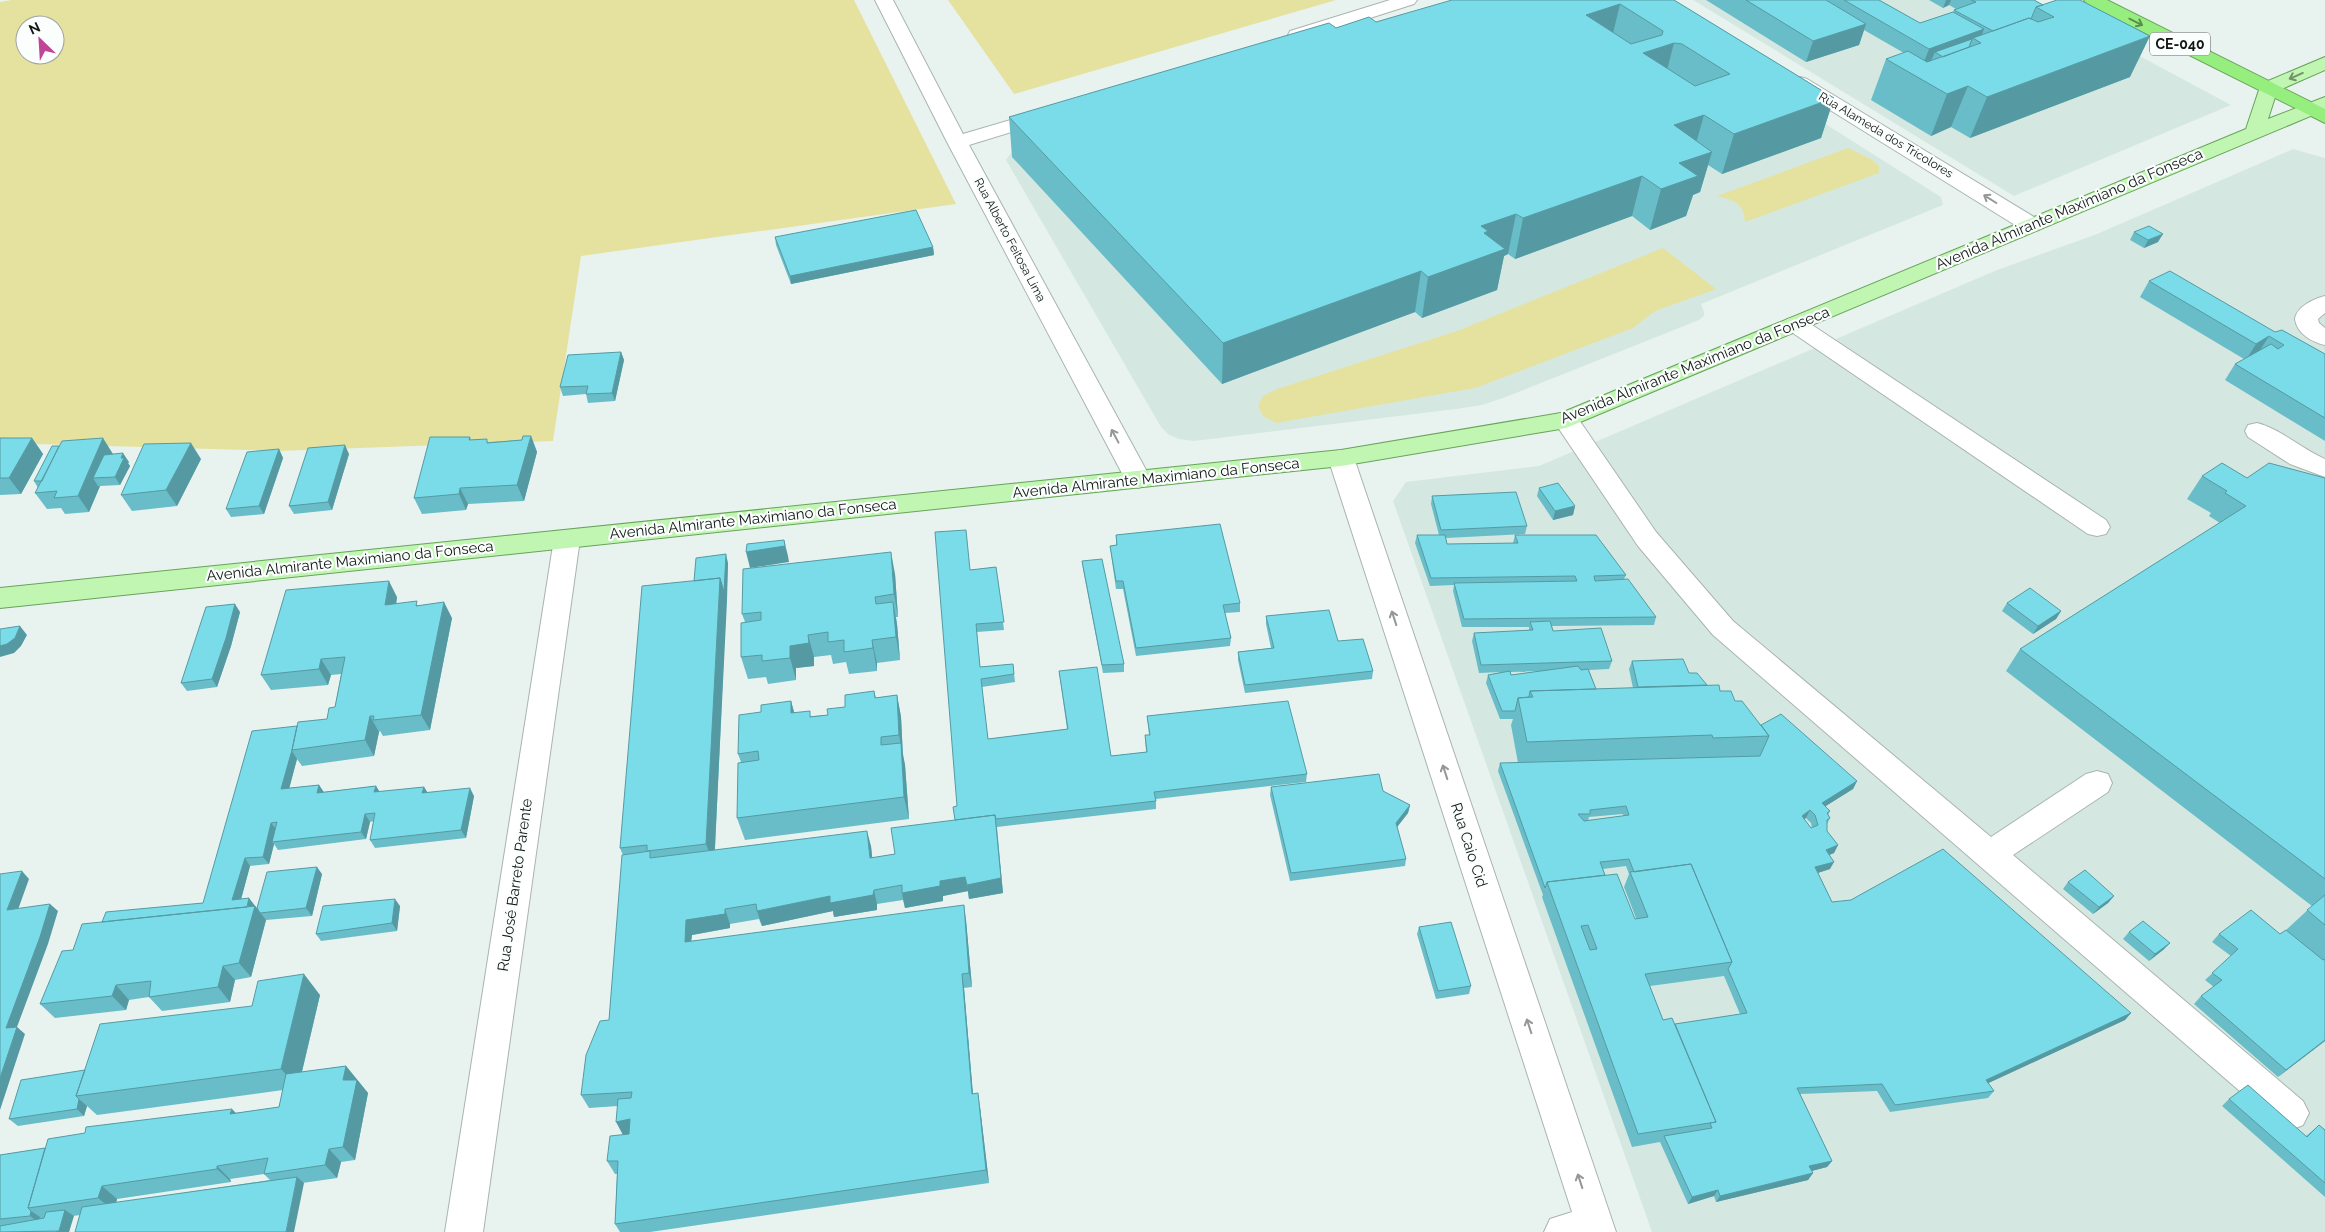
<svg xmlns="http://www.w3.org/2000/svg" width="2325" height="1232" viewBox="0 0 2325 1232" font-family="Raleway,sans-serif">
<rect width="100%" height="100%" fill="#e8f3f0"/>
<path fill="#d4e8e1" d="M1629 0 1941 197 1943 205 1701 304 1704 312V316L1699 320 1506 397 1482 405 1456 409 1194 441 1179 439 1169 435 1161 427 1006 160 1017 145Z
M1693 0H2035L2231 105 2014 196Z
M2293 149 2325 158V1232H1652L1393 501 1406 482 1539 466 1997 270 2097 234Z"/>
<path fill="#e5e29f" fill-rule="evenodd" d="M11 0H854L956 204 581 256 553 441 278 451 0 443V2ZM25 25H55V55H25Z
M948 0H1336L1014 94Z
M1848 148 1871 159 1879 166V173L1745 222C1744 203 1734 200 1717 196Z
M1663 248 1716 289 1655 311 1633 328 1475 388 1276 423 1263 416 1258 406 1263 396 1277 389 1457 331Z"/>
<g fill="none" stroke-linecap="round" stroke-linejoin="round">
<defs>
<path id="minor" d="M875 0H893L963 134 1044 110 1051 112 1054 116 1051 120 969 145 1151 479 1147 485 1138 488 1129 485 1125 479 947 142Z
M1390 0H1417L1414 4 1304 39H1290L1288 35 1290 31Z
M1800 77 1807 79 2039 220 2042 225 2039 230 2031 231 2023 230 1793 87 1790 83 1793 79Z
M2325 296V313L2318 319 2319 323 2325 328V345C2312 342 2297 334 2295 319 2297 306 2314 299 2325 296Z
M1795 317 1803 319 2106 520 2110 527 2106 534 2097 536 2088 534 1787 329 1784 324 1787 319Z
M1566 412 1575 414 1656 532 1733 621 1991 837 2086 774 2097 771 2108 774 2112 783 2108 792 2013 855 2303 1101 2309 1113 2303 1125 2291 1130 2279 1125 1713 635 1638 546 1557 426 1554 420 1557 414Z
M2257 423C2281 429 2301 449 2325 459V477L2290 464 2248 437 2245 431 2248 425Z
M1341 450 1350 452 1354 458 1616 1232H1544L1550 1219 1572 1212 1328 458 1332 452Z
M567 530 576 532 580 539 483 1232H445L554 539 558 532Z"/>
<path id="major" d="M2325 57V70L2277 91 2268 119 2325 97V110L1566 428 1341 466 0 608V588L1341 450 1561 413 2246 129 2261 84Z"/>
<path id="highway" d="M2084 0H2107L2325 109V123L2087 4Z"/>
</defs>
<use href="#minor" stroke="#a9b4b0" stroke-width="2"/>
<use href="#major" stroke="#68a35a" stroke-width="2"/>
<use href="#highway" stroke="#68a35a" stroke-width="2"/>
<use href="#minor" fill="#fff" fill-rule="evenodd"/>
<use href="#major" fill="#c0f5b2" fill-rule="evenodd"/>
<use href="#highway" fill="#96ee7f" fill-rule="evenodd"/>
</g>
<path fill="#69bdc8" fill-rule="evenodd" d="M1674 0 1834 98 1821 138 1722 174 1708 165 1700 192 1693 195 1686 216 1650 230 1632 216 1515 259 1508 254 1504 256 1497 290 1422 318 1415 312 1222 384 1012 157 1009 117 1336 28 1376 22Z
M1706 0H1879L1920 23 1953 12 1954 10 1956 9 1949 5 1943 8 1929 0H2034L2130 77 1970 138 1951 127 1931 136 1871 100 1886 59 1904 53 1864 30 1859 45 1806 62Z
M2134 232 2158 242 2144 248 2130 240Z
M775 237 933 247 934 255 791 284 776 245Z
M2149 281 2275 332 2325 354V441L2225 380 2235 364 2244 359 2140 297Z
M621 352 624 360 615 401 588 403 586 394 563 396 560 387Z
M531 436 537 452 524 501 468 504 466 510 422 514 414 498 470 437 471 440 489 442 522 440Z
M0 438H32L43 454 21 494 0 495Z
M279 449 283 458 264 514 231 517 226 509Z
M113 454 129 462 128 463 130 466 120 485 100 486 89 512 65 514 61 508 47 509 35 493 38 488 34 481Z
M349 454 332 510 294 514 289 506Z
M201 459 177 506 132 511 121 495Z
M2202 476 2247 478H2325V1041L2278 1077 2194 1004 2201 996 2214 987 2205 980 2231 956 2212 942 2219 934H2280L2286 930 2312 906 2006 671 2020 649 2220 523 2209 516 2211 513 2187 499Z
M1539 488 1575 506 1573 515 1553 520 1537 496Z
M1432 496 1527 526 1525 534 1446 538 1447 544 1513 543 1515 535 1626 575 1624 579 1656 617 1654 625 1552 626 1553 631 1612 661 1609 669 1589 670 1596 689 1633 688 1629 669 1632 661 1689 673 1707 685 1720 691 1735 701 1761 725 1857 781 1853 789 1825 806 1830 811 1828 815 1830 818 1827 824V831L1838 845 1834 853 1829 855 1830 869 1818 873 1832 902 2131 1013 2125 1020 1988 1083 1994 1091 1988 1098 1890 1112 1877 1091 1800 1094 1832 1161 1827 1167 1811 1171 1813 1173 1808 1180 1716 1202 1714 1196 1688 1204 1660 1142 1632 1147 1542 897 1543 895 1498 771 1500 763H1518L1511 725 1513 719H1500L1486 683 1488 675 1501 672 1479 673 1472 641 1474 633 1529 630V627H1462L1453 591 1454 585 1430 586 1415 543 1417 535H1439L1431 504ZM1540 671 1511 675V672ZM1623 814V816L1588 821 1589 817ZM1806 818 1811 823 1812 828H1811L1804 819ZM1626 866 1629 874 1624 887 1636 918 1635 919 1605 875 1603 869ZM1724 976 1740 1014 1675 1024 1663 1020 1650 986Z
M1116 535 1240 603V612L1225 613 1231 638 1230 646 1136 656 1123 589H1116L1111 554 1110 546 1116 545Z
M1082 561 1124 664V672L1103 673 1083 569Z
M728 563 715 850 871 846 872 858 895 854 955 820 957 806 970 570 996 567 1004 630 977 632 980 667 1013 664 1015 682 982 687 988 739 1067 729 1059 671 1111 756 1146 752 1145 735H1149L1147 716 1307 774 1306 782 1156 799V809L997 827 1003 893 969 899 968 891 943 896V901L905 908 903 900 877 904V910L834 917 833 911 762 926 759 919 730 924V928L692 935 691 941 966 920 972 987 964 988 973 1094 980 1107 989 1183 650 1232H620L615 1224 617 1174H615L607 1161 623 1134 618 1106 589 1108 581 1095 609 1020 623 855 620 848 694 581Z
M895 574 898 617H896L897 624 900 660 877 663V671L849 674 846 662 833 664 831 655 814 657V666L796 668V680L768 684 766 677 748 679 741 657 745 622 742 614Z
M397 597 396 604 419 605 452 618 430 730 383 736 380 731 379 732 374 756 302 766 297 759 289 788 319 785 324 792 376 786 379 792 424 787 427 792 474 796 466 838 375 848 370 840 374 821 370 822 366 839 278 850 274 844 269 864 250 866 241 899 255 906 257 908 322 874 312 916 266 920 251 977 235 980 230 1002 162 1011 149 997 129 1000 126 1010 55 1018 40 1004 73 950 102 922 203 903 297 726 327 719 335 707 341 674 331 675 328 685 271 690 261 675Z
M2007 603 2061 611 2056 619 2033 634 2002 611Z
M240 612 231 646 217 687 187 691 181 683Z
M1266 616 1338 641 1373 671 1372 679 1245 693 1238 660V652L1271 648 1266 624Z
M874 691 876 698 897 695 901 717 903 757 905 765 909 819 745 840 737 818 741 762 738 754 761 712 791 701 794 712 812 716 828 715 845 707Z
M1271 787 1383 791 1410 805 1408 813 1397 827 1406 859 1405 866 1290 881 1270 795Z
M2068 882 2114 896 2108 903 2093 914 2063 889Z
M400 906 397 931 321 941 316 934Z
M1419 927 1471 986 1469 994 1436 999 1417 934Z
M2129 932 2170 943 2163 950 2149 961 2123 939Z
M320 995 302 1072 346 1066 368 1093 355 1160 341 1162 337 1178 73 1216 69 1232H0V1155L45 1148 236 1113 279 1107 283 1090 97 1115 87 1106 84 1116 18 1126 9 1119 85 1070 252 1006ZM264 1174 270 1180 116 1203 117 1199 231 1182 230 1179Z
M2229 1099 2306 1136 2319 1125 2325 1130V1197L2222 1106Z"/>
<path fill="#559aa3" d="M1946 0H1951L1949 5 1943 8Z
M1620 4 1611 42 1586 15Z
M1866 24 1859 45 1806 62 1813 41Z
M1984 29 1979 42 1973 38 1969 48 1935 52 1931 61 1923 64 1929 49Z
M2150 36 2130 77 1970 138 1987 97Z
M1674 43 1664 82 1643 53Z
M1968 86 1951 127 1931 136 1947 94Z
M1834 98 1821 138 1722 174 1734 134Z
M1704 115 1693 154 1674 125Z
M1712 152 1700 192 1693 195 1686 216 1650 230 1661 189 1679 163Z
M1642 176 1632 216 1515 259 1523 218Z
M1516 214 1508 254 1504 256 1497 290 1422 318 1428 277 1481 226Z
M2163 234 2158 242 2144 248 2148 240Z
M933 247 934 255 791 284 790 276Z
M1421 271 1415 312 1222 384 1223 343Z
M2269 336 2259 352 2246 360 2256 344Z
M621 352 624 360 615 401 612 393Z
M531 436 537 452 524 501 517 485Z
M32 438 43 454 21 494 9 478Z
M103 438 113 454 103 478H93L98 486H100L89 512 78 496Z
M191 443 201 459 177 506 166 490Z
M345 445 349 454 332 510 328 502Z
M279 449 283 458 264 514 259 506Z
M123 453 129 462 128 463 130 466 120 485 115 477Z
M460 488 468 504 466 510 459 494Z
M1575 506 1573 515 1553 520 1555 511Z
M784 540 788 556 789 562 750 568 746 552Z
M891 552 895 574 898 617 894 594Z
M726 554 728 563 727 601 714 865 706 844 720 578Z
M389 581 397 597 394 621 385 605Z
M444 602 452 618 430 730 421 715Z
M893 602 897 624 900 660 896 637Z
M235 604 240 612 231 646 217 687 212 679Z
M2061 611 2056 619 2033 634 2038 626Z
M20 626 27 635 21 646 14 653 0 657V646Z
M808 635 814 657V666L796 668V680L790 658V646Z
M872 640 877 663V671L873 648Z
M321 659 331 675 328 685 319 669Z
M897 695 901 717 903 757 899 735Z
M791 701 797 723 791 713Z
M370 716 379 732 374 756 365 740Z
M901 743 905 765 909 819 904 797Z
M292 751 297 759 287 797 281 789Z
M1857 781 1853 789 1818 811 1822 803Z
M319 785 324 793H317Z
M376 786 381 794 374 792Z
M424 787 429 795 422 793Z
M470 788 474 796 466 838 461 830Z
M1410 805 1408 813 1394 831 1396 823Z
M1810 810 1806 818 1798 824 1802 816Z
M365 814 370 822 366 839 361 832Z
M995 815 1003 893 969 899 967 885Z
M271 823 277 830 272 842 274 844 269 864 263 857Z
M867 831 871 846 874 873 870 858Z
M1838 845 1834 853 1822 858 1826 850Z
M245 858 250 866 239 907 232 900Z
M1834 862 1830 869 1811 875 1815 867Z
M317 867 322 874 312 916 306 908Z
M22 871 29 879 15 918 7 910Z
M965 877 968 891 943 896V901L905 908 902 893 940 881Z
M874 890 877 904V910L834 917 833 911 762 926 757 911 830 896Z
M2114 896 2108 903 2093 914 2099 907Z
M249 898 266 920 251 977 239 963 244 914Z
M395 899 400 906 397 931 392 923Z
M50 904 58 911 48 944 14 1035 6 1028Z
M964 905 966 920 972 987 969 973Z
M725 909 730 924V928L692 935 691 943 685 942 686 920Z
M2170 943 2163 950 2149 961 2155 954Z
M223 966 235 980 230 1002 218 987Z
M304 974 320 995 298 1088 281 1069Z
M962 974 964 988 974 1107 972 1094Z
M116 985 129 1000 126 1010 112 996Z
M2131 1013 2125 1020 1980 1087 1986 1080Z
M17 1027 25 1034 0 1110V1078Z
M2325 1040V1041L2278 1077 2286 1070Z
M346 1066 368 1093 355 1160 343 1147V1080Z
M978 1093 980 1107 989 1183 986 1170Z
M79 1099 87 1106 84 1116 77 1109Z
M232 1109 245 1122 230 1114Z
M630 1119 638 1132 623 1135 616 1122Z
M329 1149 341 1162 337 1178 325 1165Z
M1832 1161 1827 1167 1804 1173 1809 1166Z
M217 1166 230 1179 231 1182 217 1169Z
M1813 1173 1808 1180 1716 1202 1720 1196Z
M297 1177 304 1183 294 1232H286Z
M102 1186 117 1199 114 1211 98 1198Z
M1718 1190 1714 1196 1688 1204 1692 1197Z
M65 1210 74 1216 69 1232H56Z
M31 1211 40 1217 38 1222 30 1216Z"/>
<path fill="#7adce9" stroke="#559aa3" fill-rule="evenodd" d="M1452 0H1674L1834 98 1734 134 1704 115 1674 125 1712 152 1679 163 1698 176 1661 189 1642 176 1523 218 1516 214 1481 226 1488 231 1484 233 1505 249 1428 277 1421 271 1223 343 1009 117 1329 23 1336 28 1369 17 1376 22ZM1620 4 1663 31 1662 35 1631 44 1586 15ZM1674 43 1682 44 1730 74 1695 86 1643 53Z
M1746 0H1826L1866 24 1813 41Z
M1844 0H1879L1920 23 1953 12 1984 29 1929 49Z
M1971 0H2034L2043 5 2036 7 2031 19 2029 18 1993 31 1954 10 1976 2Z
M2057 0H2080L2150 36 1987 97 1968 86 1947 94 1886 59 1908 51 1927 62 1981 43 1973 38 2029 18 2038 22 2054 17 2036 7Z
M1972 39 1969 47 1943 57 1935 52Z
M916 210 933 247 790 276 775 237Z
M2149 226 2163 234 2148 240 2134 232Z
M2170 271 2275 332 2282 330 2325 354V418L2235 364 2271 344 2278 349 2284 345 2269 336 2256 344 2149 281Z
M621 352 612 393 586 394 588 386 560 387 568 355Z
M523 436H531L517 485 460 488 459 494 414 498 430 437H470L469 440 487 439V443L522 440Z
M0 438H32L9 478H0Z
M103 438 78 496 54 498 57 491 35 493 62 441Z
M191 443 166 490 121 495 144 444Z
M345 445 328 502 289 506 308 448Z
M52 446H59L42 481H34Z
M279 449 259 506 226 509 247 452Z
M123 453 121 458H124L115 477 93 478 104 455Z
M2222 463 2247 478 2269 463 2325 478V879L2020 649 2246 506 2225 493 2227 491 2202 476Z
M1558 483 1575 506 1555 511 1539 488Z
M1516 492 1527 526 1441 530 1432 496Z
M1220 524 1240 603 1223 605 1231 638 1136 648 1123 581H1116L1110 546 1117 545 1116 535Z
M966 530 970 570 996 567 1004 622 976 624 980 667 1013 664 1014 674 981 679 988 739 1068 729 1059 671 1097 667 1111 756 1147 752 1145 735H1150L1147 716 1288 701 1307 774 1154 792 1156 801 996 819 995 815 955 820 953 807 957 806 935 532Z
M1417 535H1445L1447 544 1518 543 1515 535H1596L1626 575 1594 576 1595 581 1628 579 1656 617 1464 619 1454 583 1577 581 1575 576 1431 578Z
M784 540 785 546 746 552 747 544Z
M891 552 894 594 875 597 876 604 893 602 896 637 872 640 873 648 844 652V640L828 642V632L808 635 809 643 790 646V658L762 661V655L741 657V623L761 620V612L742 614 743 569Z
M726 554 724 592 720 578 694 581 696 558Z
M1102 559 1124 664 1102 665 1082 561Z
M720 578 706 844 647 851V845L620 848 642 586Z
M389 581 385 605 417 601 416 606 444 602 421 715 373 720 374 716H370L365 740 292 750 298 722 327 719 329 708 335 707 345 657 321 659 319 669 261 675 286 590Z
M2030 588 2061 611 2038 626 2007 603Z
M235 604 226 638 212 679 181 683 206 607Z
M1329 610 1338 641 1363 639 1373 671 1245 685 1238 652 1274 648 1266 616Z
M1550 621 1553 631 1601 628 1612 661 1481 665 1474 633 1533 630 1530 622Z
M20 626 15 638 7 644 0 646V629Z
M1683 659 1689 673H1697L1707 685 1638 687 1632 661Z
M1578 666 1581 670 1588 669 1596 689 1530 691 1529 697 1518 698 1515 711H1502L1488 675 1510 671 1511 675Z
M1719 685 1720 691H1731L1735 701H1742L1769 736 1713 738 1712 735 1527 742 1518 698 1533 697 1530 691Z
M874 691 875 698 897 695 899 735 881 737V745L901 743 904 797 737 818 738 763 759 760 758 751 738 754 739 715 761 712V705L791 701V713L810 711V717L828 715 827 709 845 707V695Z
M1781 714 1857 781 1822 803 1830 811 1827 813 1830 818 1827 820V831L1838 845 1826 850 1834 862 1815 867 1832 902 1851 900 1858 896 1943 849 2131 1013 1986 1080 1994 1091 1895 1105 1882 1084 1797 1088 1832 1161 1809 1166 1813 1173 1720 1196 1718 1190 1692 1197 1664 1136 1712 1128 1710 1123 1716 1122 1675 1024 1747 1013 1728 969 1732 962 1691 864 1634 872 1629 859 1600 862 1605 875 1547 882 1545 888 1500 763 1760 756 1769 736 1761 725ZM1626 806 1629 815 1584 821 1578 814H1590V810ZM1810 810 1815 815 1818 825 1811 828 1802 816Z
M297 726 292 750 281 789 319 785 317 793 376 786 374 792 424 787 422 793 470 788 461 830 370 840 375 813 365 814 361 832 272 842 277 822 271 823 263 857 245 858 232 900 249 898 247 907 102 922 106 912 203 903 252 731Z
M1379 774 1383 791 1410 805 1396 823 1406 859 1291 873 1271 787Z
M995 815 1001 878 967 885 965 877 940 881V886L902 893V885L874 890 873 895 830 903V896L757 911 756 904 725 909V914L686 920 685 942 964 905 969 973 962 974 972 1094 978 1093 986 1170 615 1224 618 1161H607L610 1136 629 1134 630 1119 616 1122 618 1099 631 1098 632 1092 581 1095 586 1055 600 1021 609 1020 622 855 650 851V858L867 831 870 858 895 854 891 828Z
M1691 864 1732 962 1645 974 1663 1020 1672 1018 1716 1122 1638 1134 1547 882 1617 874 1635 919 1648 917 1630 872ZM1588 925 1597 949 1590 950 1581 926Z
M317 867 306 908 260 913 257 908 267 872Z
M2085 870 2114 896 2099 907 2068 882Z
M22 871 7 910 50 904 40 937 6 1028 17 1027 0 1078V874Z
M2325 895V925L2307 910Z
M395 899 392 923 316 934 323 906Z
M255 906 239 963 223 966 218 987 149 997 151 981 116 985 112 996 40 1004 62 951 73 950 82 924Z
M2251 910 2280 934 2286 930 2323 960 2325 959V1040L2286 1070 2201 996 2222 980 2212 973 2238 949 2219 934Z
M2143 921 2170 943 2155 954 2129 932Z
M1451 922 1471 986 1438 991 1419 927Z
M304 974 281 1069 76 1096 100 1024 252 1006 258 981Z
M346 1066 343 1080H357L343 1147 329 1149 325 1165 264 1174 268 1158 217 1166V1169L102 1186 98 1198 28 1208 48 1139 85 1133 86 1127 232 1109 230 1114 279 1107 286 1074Z
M85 1070 76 1096 79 1099 77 1109 9 1119 21 1080Z
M2248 1085 2307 1137 2319 1125 2325 1130V1183L2229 1099Z
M45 1148 28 1208 31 1211 30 1216 0 1219V1155Z
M297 1177 286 1232H75L82 1207Z
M65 1210 59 1231 0 1232V1226L44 1218 46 1212Z"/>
<defs><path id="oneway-shaft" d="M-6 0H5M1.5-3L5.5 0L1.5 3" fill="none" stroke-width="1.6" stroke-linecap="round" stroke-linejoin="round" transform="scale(1.25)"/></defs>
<use stroke="#5c8d50" href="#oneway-shaft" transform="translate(2136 22) rotate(27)"/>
<use stroke="#73916c" href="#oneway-shaft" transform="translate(2296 76) rotate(156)"/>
<g stroke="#959796">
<use href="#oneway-shaft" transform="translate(1990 199) rotate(-148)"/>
<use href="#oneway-shaft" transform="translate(1115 436) rotate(-118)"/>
<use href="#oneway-shaft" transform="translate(1394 618) rotate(-108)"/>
<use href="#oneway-shaft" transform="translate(1445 772) rotate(-108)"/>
<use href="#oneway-shaft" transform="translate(1529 1026) rotate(-108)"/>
<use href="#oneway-shaft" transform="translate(1580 1181) rotate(-108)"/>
</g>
<g text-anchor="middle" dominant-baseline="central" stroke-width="4.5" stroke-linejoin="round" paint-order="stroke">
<g font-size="12" fill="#141716" stroke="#fafffd">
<text transform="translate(1886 135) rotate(31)">Rua Alameda dos Tricolores</text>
<text transform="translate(1010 240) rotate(62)">Rua Alberto Feitosa Lima</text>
</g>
<rect fill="#fafffd" stroke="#595d5b" stroke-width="1" x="2150" y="32.5" width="60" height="23" rx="4"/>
<g font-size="14" font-weight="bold" fill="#141716">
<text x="2180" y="44">CE-040</text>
</g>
<g font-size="15" fill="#141716" stroke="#fafffd">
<text transform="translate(2069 209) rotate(-23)">Avenida Almirante Maximiano da Fonseca</text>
<text transform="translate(1695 365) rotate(-22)">Avenida Almirante Maximiano da Fonseca</text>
<text transform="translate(1156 478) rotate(-6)">Avenida Almirante Maximiano da Fonseca</text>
<text transform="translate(753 519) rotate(-6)">Avenida Almirante Maximiano da Fonseca</text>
<text transform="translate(350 561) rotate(-6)">Avenida Almirante Maximiano da Fonseca</text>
<text transform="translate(1469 845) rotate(72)">Rua Caio Cid</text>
<text transform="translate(515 885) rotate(-82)">Rua José Barreto Parente</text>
</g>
</g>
<g transform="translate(40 40) rotate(335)"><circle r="24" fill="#fafffd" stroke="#9ea2a1"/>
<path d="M0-4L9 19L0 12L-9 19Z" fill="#c04597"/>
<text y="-8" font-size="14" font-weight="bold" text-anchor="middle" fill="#141716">N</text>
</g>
</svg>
